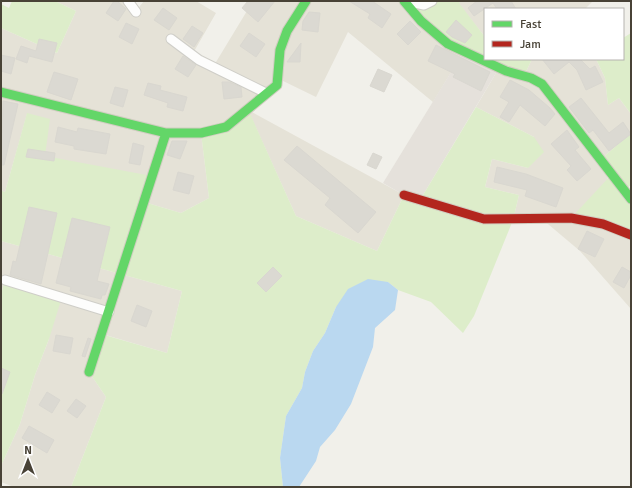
<svg xmlns="http://www.w3.org/2000/svg" width="632" height="488" viewBox="0 0 632 488" font-family="Signika,sans-serif">
<rect width="100%" height="100%" fill="#f1f0ea"/>
<path fill="#e5e2d7" d="M55 1H128L136 11 144 1H196L216 13 192 55 213 67 253 1H404L464 51 433 102 348 32 316 97 279 79 248 110 404 195 377 251 296 216 248 110 201 133 209 198 181 213 144 202 45 156 27 114 5 192 1 190V28L57 53 76 11Z
M462 1H593L585 9H485V37L458 3Z
M532 59H596L605 78 608 105 619 98 631 114V133L600 160 631 235V309L580 251 542 219 513 220 519 195 485 187 492 159 528 168 534 137 476 107 499 68 524 76Z
M1 241 182 291 167 353 102 334 89 372 106 397 71 487H14L1 482V466L20 424 35 375 49 339 5 280 1 294Z"/>
<path fill="#e5e1db" d="M464 51 499 68 420 200 404 195 383 183Z"/>
<path fill="#ddedca" d="M12 1H55L76 11 57 53 1 28V4L9 8Z
M405 1H462L459 3 485 37V59H532L524 76 448 44Z
M631 33V114L619 98 608 105 605 78 596 59H623V38Z
M476 107 534 137 544 152 528 168 492 159 485 187 519 195 513 220 474 316 463 333 431 302 398 290 388 282 336 307 325 333 313 351 305 372 302 388 286 416 280 458 283 487H71L106 397 89 372 101 334 167 353 182 291 1 241V190L5 192 27 113 50 119 45 156 152 176 144 202 181 213 209 198 201 133 248 109 296 216 377 251 404 195 420 200Z
M631 133V185L624 190 631 199V235L571 218 612 174 600 160Z
M5 280 62 297 49 339 35 375 20 424 1 466V294Z"/>
<path fill="#bad8f0" d="M368 279 388 282 398 290 395 310 375 328 373 347 351 404 335 430 320 447 316 461 299 487H283L280 458 286 416 302 388 305 372 313 351 325 333 336 307 348 289Z"/>
<path fill="#dbd9d2" stroke="#d9d7d0" d="M114 1H117L126 9 118 21 106 13Z
M248 1H275L258 22 242 8Z
M349 1H372L391 14 382 28 368 18 370 14Z
M477 1H511L516 9H497L493 3 474 16 468 8Z
M163 8 177 18 169 30 154 20Z
M309 12 320 13 318 32 302 30 303 21Z
M456 20 472 35 465 43 452 37 446 32Z
M410 21 421 32 408 45 397 34Z
M126 23 139 29 132 44 119 37Z
M192 26 203 33 194 47 183 39Z
M249 33 265 44 256 57 240 46Z
M39 39 57 43 52 62 29 56 27 63 16 59 21 46 36 51Z
M301 43 300 62H287Z
M436 45 490 72 481 91 453 77 455 74 428 61Z
M1 55 15 58 11 74 1 71Z
M183 56 196 65 188 77 175 69Z
M542 59H580L590 69 595 66 603 82 586 90 577 70 569 62 554 74Z
M378 69 392 75 384 92 370 86Z
M54 72 78 79 71 100 47 92Z
M510 80 529 90 550 108 555 114 545 126 520 105 509 122 500 117 509 102 500 97Z
M222 82H229L241 87 242 97 224 99Z
M148 83 161 86 160 90 187 97 183 111 167 107 168 103 144 95Z
M115 87 128 90 123 107 110 103Z
M581 98 609 133 623 122 631 134 609 151 593 130 589 133 569 107Z
M3 101 18 104 4 165H1Z
M58 127 77 132 78 128 110 134 106 154 74 149V146L55 142Z
M567 130 579 147 575 150 591 169 577 181 567 170 571 166 551 144Z
M172 141H187L180 159 167 155Z
M133 143 144 146 140 165 129 163Z
M297 146 376 212 358 233 325 205 330 198 284 160Z
M28 149 55 153 54 161 26 157Z
M373 153 382 157 376 169 367 165Z
M497 167 526 174 563 188 556 207 525 196 527 190 494 182Z
M178 172 194 176 189 194 173 190Z
M29 207 57 213 41 284 10 275 13 261 16 262Z
M72 218 110 227 97 281 109 284 105 295H102L101 299 70 291 71 287 56 283Z
M587 231 604 239 595 257 578 249Z
M273 267 282 276 266 292 257 283Z
M622 267 631 272V275L624 288 613 282Z
M137 305 152 311 146 327 131 321Z
M56 335 73 338 70 354 53 351Z
M88 338 91 339 85 357 82 356Z
M1 368 10 372 2 394H1Z
M47 392 60 400 52 413 39 405Z
M76 399 86 406 77 418 67 411Z
M29 426 54 440 47 453 22 438Z"/>
<g fill="none" stroke-linecap="round" stroke-linejoin="round">
<defs>
<path id="street" d="M128 1 136 12
M405 1 424 5 432 1
M171 39 199 60 266 93
M5 280 109 312"/>
<path id="fast" d="M404 1 421 21 448 44 506 71 531 78 542 84 631 199
M1 92 166 133H201L226 127 277 85 280 50 287 31 306 1
M89 372 166 133"/>
<path id="jam" d="M404 195 484 219 571 218 603 224 631 235"/>
</defs>
<use href="#street" stroke="#cfcec8" stroke-width="11"/>
<use href="#fast" stroke="#d1cdc1" stroke-width="11"/>
<use href="#jam" stroke="#d1cdc1" stroke-width="11"/>
<use href="#street" stroke="#fdfdfc" stroke-width="9"/>
<use href="#fast" stroke="#63d668" stroke-width="9"/>
<use href="#jam" stroke="#b3261e" stroke-width="9"/>
</g>
<rect width="632" height="488" fill="none" stroke="#484236" stroke-width="4"/>
<rect x="484" y="8" width="140" height="52" fill="#ffffff" stroke="#b6b3af"/>
<rect x="492" y="21" width="20" height="6" fill="#63d668" stroke="#b6b3af"/>
<text x="520" y="28" font-size="12" fill="#484236">Fast</text>
<rect x="492" y="41" width="20" height="6" fill="#b3261e" stroke="#b6b3af"/>
<text x="520" y="48" font-size="12" fill="#484236">Jam</text>
<g transform="translate(28 460)" stroke="#ffffff" stroke-width="3" paint-order="stroke">
<path d="M0-3L7 15L0 10L-7 15Z" fill="#484236"/>
<text y="-6" font-size="11" font-weight="bold" text-anchor="middle" fill="#484236">N</text>
</g>
</svg>
